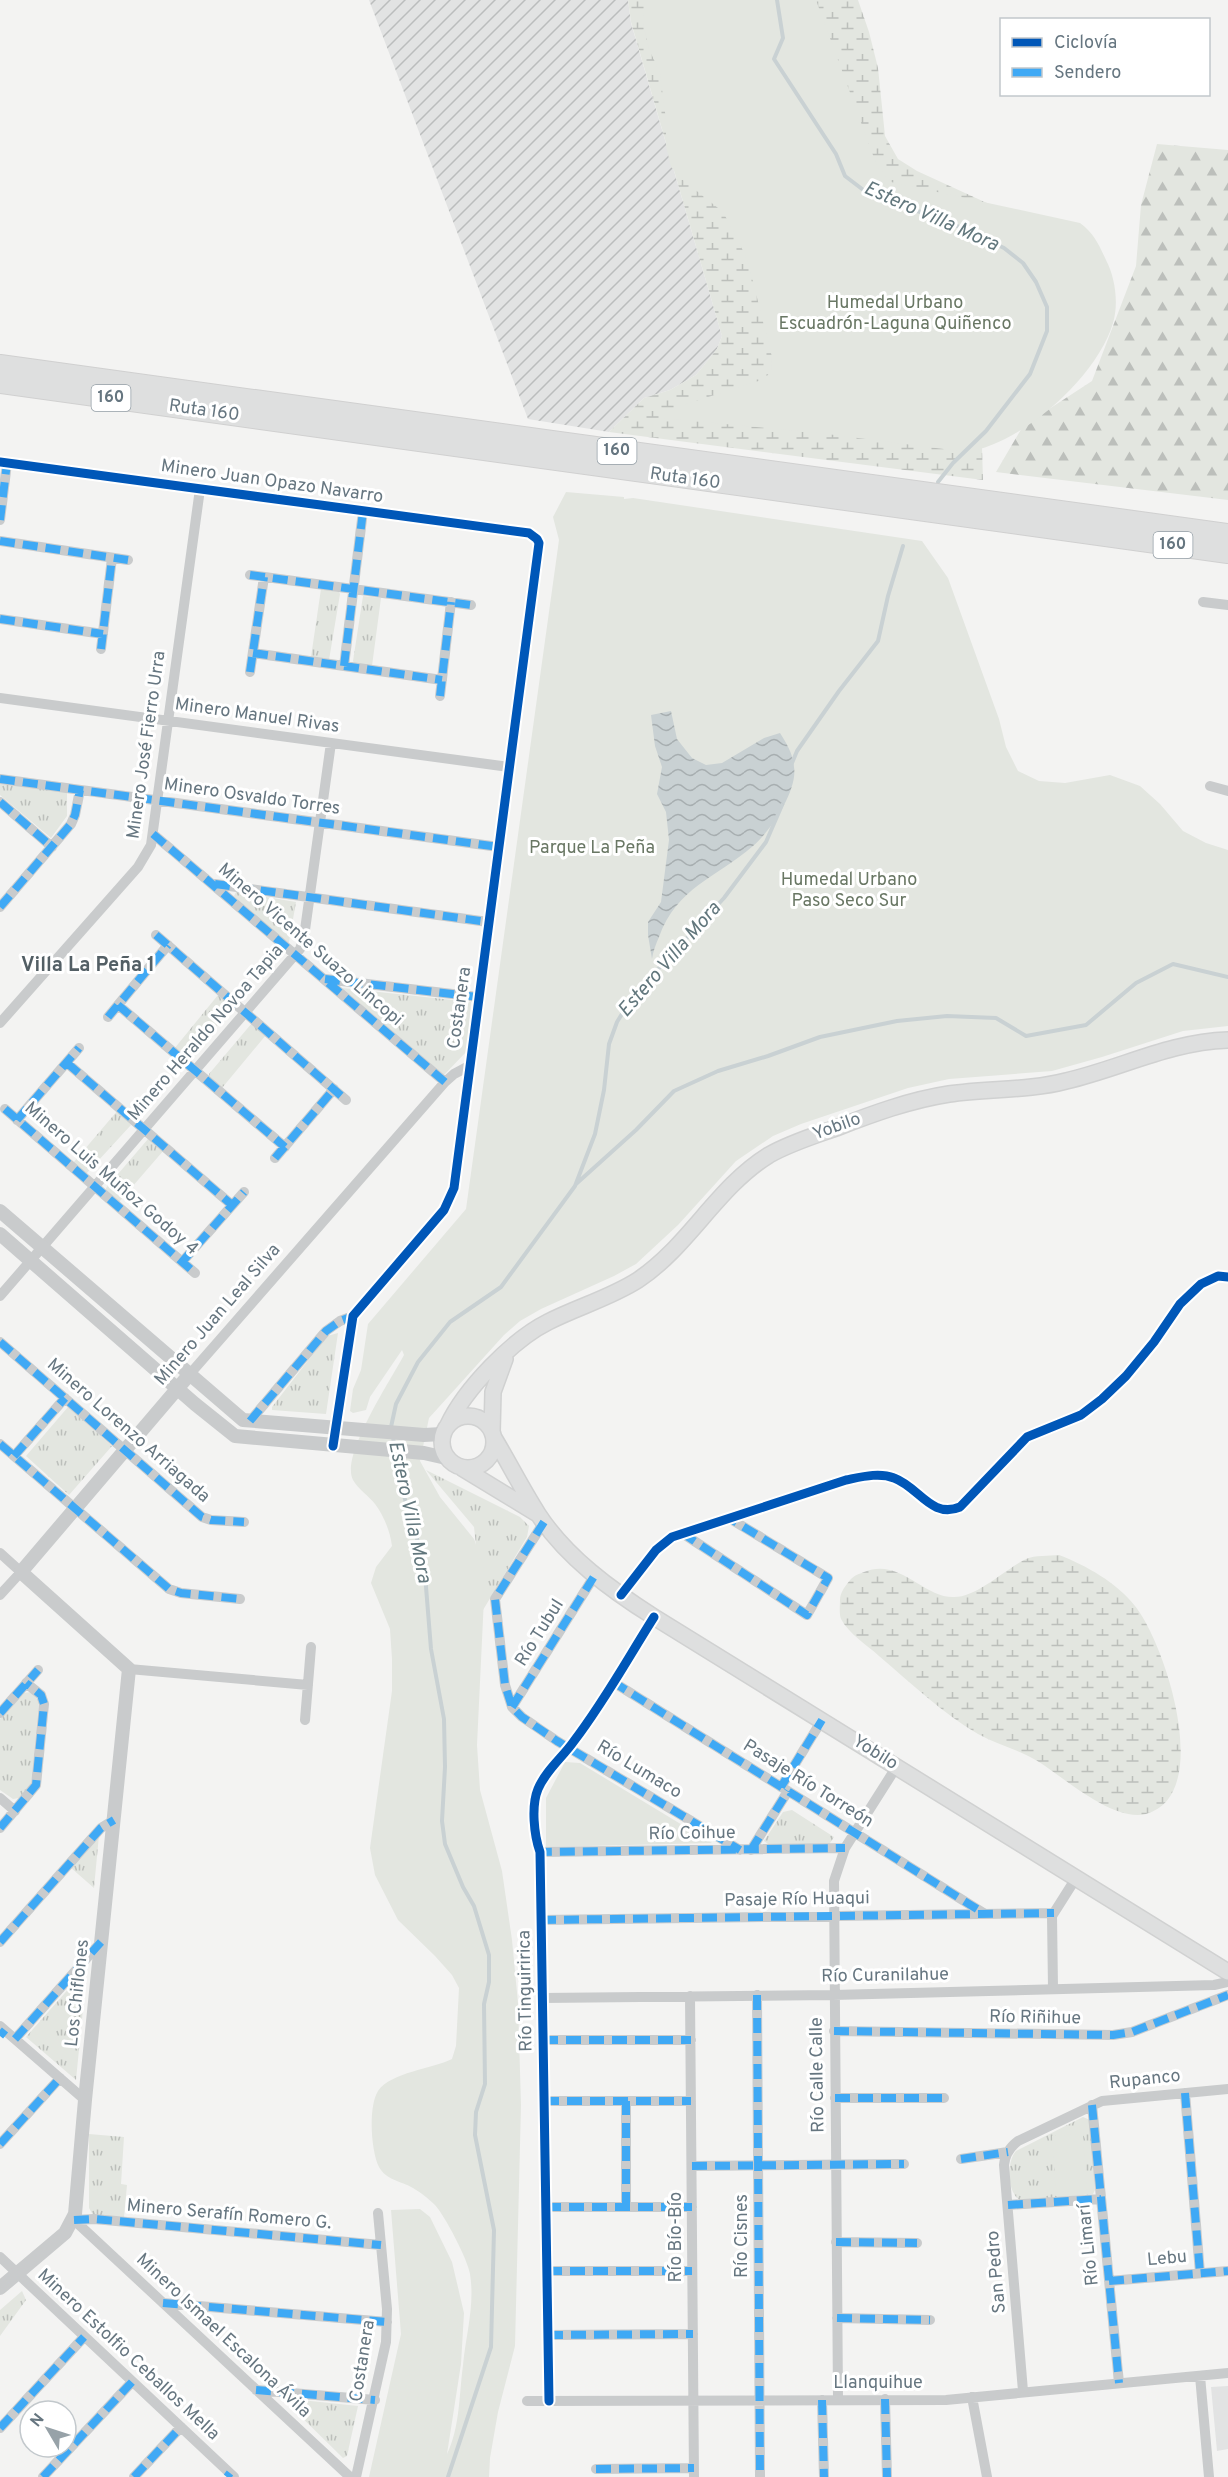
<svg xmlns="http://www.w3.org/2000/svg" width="1228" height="2477" viewBox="0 0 1228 2477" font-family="Overpass,sans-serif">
<defs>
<pattern id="industrial-furrows" width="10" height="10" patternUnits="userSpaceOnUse" patternTransform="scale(1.5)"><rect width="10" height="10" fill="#e2e3e3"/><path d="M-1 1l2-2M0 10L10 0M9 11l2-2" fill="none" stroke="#bbbdbd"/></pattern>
<pattern id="grass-tufts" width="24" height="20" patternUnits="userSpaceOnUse" patternTransform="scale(1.5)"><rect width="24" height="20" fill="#e3e6e0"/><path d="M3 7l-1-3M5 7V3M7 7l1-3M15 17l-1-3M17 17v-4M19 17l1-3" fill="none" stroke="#bcbfbb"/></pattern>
<pattern id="forest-firs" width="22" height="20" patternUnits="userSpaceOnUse" patternTransform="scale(1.5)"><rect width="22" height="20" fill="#e3e6e0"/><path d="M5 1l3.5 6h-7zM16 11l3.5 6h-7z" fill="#bcbfbb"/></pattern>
<pattern id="wetland-marsh" width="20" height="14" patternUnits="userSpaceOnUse" patternTransform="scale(1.5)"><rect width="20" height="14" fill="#e3e6e0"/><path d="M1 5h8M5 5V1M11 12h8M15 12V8" fill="none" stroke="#bcbfbb"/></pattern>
<pattern id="water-waves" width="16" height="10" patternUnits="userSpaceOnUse" patternTransform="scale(1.5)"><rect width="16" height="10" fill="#c9d1d3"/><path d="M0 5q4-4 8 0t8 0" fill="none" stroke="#a7aeb0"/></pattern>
</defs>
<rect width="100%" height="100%" fill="#f3f3f2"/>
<path fill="#e2e3e3" d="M1228 2386V2449L1217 2451 1211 2387Z"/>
<path fill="url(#industrial-furrows)" d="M369 0H628L631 23 722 336 717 349 696 375 670 390 644 398 609 432 528 419Z"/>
<path fill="url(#grass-tufts)" d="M321 589 339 592 340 594 329 660 311 657Z
M363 596 381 598 372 666 355 664 353 661Z
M0 784 67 792V816L51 838 0 795Z
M236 892 296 902 289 942 286 944 234 896Z
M342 988 471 1002 467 1051 444 1075Z
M218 995 231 1006V1009L189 1060 174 1049Z
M252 1023 266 1035 222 1088 209 1077V1074Z
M118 1110 131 1125 86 1174 73 1163Z
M148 1139 164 1150 119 1202 106 1191V1188Z
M338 1333 326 1414 272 1410V1407L327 1336Z
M68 1407 112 1446 69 1495 26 1456Z
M426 1470 520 1517 529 1526 527 1537 483 1610 474 1527Z
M31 1692 39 1701 31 1785 19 1798 13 1799 0 1790V1719L23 1693Z
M792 1810 834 1837 828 1846 772 1847 764 1841 783 1812Z
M99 1835 94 1888 70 1867Z
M87 1968 76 2080 26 2037Z
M1083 2117 1090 2120 1095 2190 1093 2194 1021 2201C1007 2194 1006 2162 1016 2151Z
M89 2134 124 2137 121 2184 127 2185 124 2217 93 2215 89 2208Z
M22 2291 26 2300 0 2336V2310Z
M282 2398 358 2406 347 2456 343 2458Z"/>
<path fill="url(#forest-firs)" d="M1157 144 1228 150V500L996 472 1023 426 1092 381 1136 266 1141 205Z"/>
<path fill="url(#wetland-marsh)" d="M628 0H858L869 32 878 68 885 136 898 159 917 171 1039 227 982 448 983 480 609 432 644 398 670 390 696 375 717 349 722 336 631 22Z
M1059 1555C1087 1566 1116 1582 1135 1606 1165 1643 1215 1795 1146 1814 1113 1822 1066 1779 1039 1762 1020 1750 998 1745 978 1734 942 1713 911 1683 879 1656 867 1645 849 1634 841 1619 839 1614 840 1605 840 1600 840 1592 846 1585 851 1579 855 1575 859 1574 864 1572 899 1557 923 1597 953 1597 976 1598 1005 1569 1026 1559 1035 1555 1049 1556 1059 1555Z"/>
<path fill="#e3e6e0" d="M645 0H816L877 166 891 182 1080 223C1094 233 1099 245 1106 260 1115 277 1119 303 1113 323 1097 377 1023 443 967 452L819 433 662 418 664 411 765 379 771 370 772 357 748 262 738 240 723 212 683 180 671 167 666 146V120L660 73 649 49 643 23Z
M566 492 624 497V499L633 498 922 541 948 578 999 719 1006 747 1018 771 1039 781 1065 783 1110 775 1140 786 1160 804 1183 831 1206 843 1228 850V1026L1183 1031 1102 1057 1052 1071 949 1079 908 1088 801 1124 773 1136 736 1161 678 1225 636 1264 614 1276 541 1309 520 1321 504 1335 429 1418 420 1461 440 1497 474 1539 483 1564 484 1598 477 1745 480 1790 502 1871 512 1940 518 2003 521 2105 515 2346 498 2412 490 2458 489 2477H369L401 2334 391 2210 420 2209 430 2217 452 2262 464 2313 461 2364 447 2454C460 2427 459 2395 463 2365 466 2334 475 2305 470 2274 468 2260 445 2216 435 2205 429 2199 420 2192 413 2188 401 2181 386 2180 379 2167 371 2151 368 2107 378 2091 391 2072 432 2069 452 2059L456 2046 459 1988 452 1975 435 1956 398 1920 375 1875 370 1848 392 1691V1659L390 1629 371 1583 376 1567 392 1546C390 1531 384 1516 375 1504 369 1496 358 1489 353 1480 340 1456 392 1378 404 1355L402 1350 370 1397 366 1410 353 1413 350 1411 353 1389 361 1370 368 1324 466 1209 559 540 553 517Z
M565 1762 580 1763 712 1843 546 1847V1798Z
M1083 2134 1087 2190 1056 2192 1052 2136Z"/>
<path fill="url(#water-waves)" d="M671 711 677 739 692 758 706 765 722 763 764 738 780 733C787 744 793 754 794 767 798 790 770 832 753 846 716 878 677 887 659 937 656 944 653 951 652 959L648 935V922L661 902 669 840 666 812 657 794 662 767 655 746 651 715Z"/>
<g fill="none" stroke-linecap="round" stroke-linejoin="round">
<path stroke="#c9d1d3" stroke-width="4" d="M777 0 783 38 774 59 836 154 845 176 866 192 889 203 938 217 1004 248 1023 263 1036 282 1047 307V331L1030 374 986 431 953 463 938 482
M792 763 797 751 839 691 878 641 888 596 903 546
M576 1184 636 1130 674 1091 718 1071 768 1056 820 1037 897 1021 947 1016 996 1018 1026 1036 1086 1025 1136 983 1173 964 1228 977
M448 2477 491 2347 494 2230 475 2135 476 2112 485 2084 484 2004 489 1982V1955L474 1906 463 1887 445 1844 442 1821 445 1767 444 1719 431 1649 424 1562 404 1496 391 1427 396 1404 418 1362 450 1322 501 1287 575 1186 595 1134 604 1090 609 1044 617 1022 630 1001 648 980 724 898 766 842 782 805"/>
<defs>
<path id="secondary" d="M442 1442a26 26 0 1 1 52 0a26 26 0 1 1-52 0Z
M448 1425C465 1389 512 1340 548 1322 577 1307 610 1298 638 1280 689 1246 717 1187 769 1155 790 1143 813 1136 836 1128 872 1114 910 1100 949 1094 988 1088 1028 1091 1066 1081 1122 1068 1169 1042 1228 1040
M492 1432 493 1392 505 1359
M494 1438C509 1463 522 1489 538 1514 566 1557 611 1590 654 1617L1228 1972
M462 1468 536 1513"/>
<path id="motorway" d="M0 365 1228 534
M0 383 1228 553"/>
</defs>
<use href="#secondary" stroke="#d0d1d1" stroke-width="18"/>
<use href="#motorway" stroke="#d0d0d0" stroke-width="22"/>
<path stroke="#c9cbcc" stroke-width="10" d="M0 462 529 533 537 539 539 543 454 1188 444 1210 353 1316 333 1446
M0 520 7 463
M0 541 128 560
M250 575 471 605
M1203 602 1228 605
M0 619 103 634
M101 649 112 558
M253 653 442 680
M344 666 363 511
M250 672 264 577
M440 696 451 602
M0 698 509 767
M0 779 499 847
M1210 786 1228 791
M0 802 52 847
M153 834 445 1082
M215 884 488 922
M0 907 71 824 75 815 80 790
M156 935 346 1100
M325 979 478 997
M118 1005 285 1147
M108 1017 168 945
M0 1023 138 867 151 845 200 489
M67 1063 232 1205
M5 1109 195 1273
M17 1120 79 1048
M275 1158 334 1089
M182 1262 244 1192
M0 1296 300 949 304 937 331 743
M0 1342 202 1517 211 1520 244 1522
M189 1375 445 1082 454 1074 469 1066
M250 1421 326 1331 340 1321 353 1316
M0 1444 169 1589 181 1593 240 1599
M14 1456 65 1398
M544 1522 495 1599 505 1685 512 1707 522 1717 557 1741 740 1850
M682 1533 807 1615 828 1578 729 1518
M0 1553 21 1572 0 1595
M621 1595 656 1550 672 1537 846 1480C861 1477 879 1472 894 1478 919 1487 931 1519 960 1507L1027 1437 1081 1415 1102 1399 1126 1376 1154 1342 1180 1304 1201 1284 1218 1276 1228 1277
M129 1669 308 1685
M613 1682 985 1914
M512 1707 595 1575
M0 1713 38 1670
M305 1720 311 1647
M781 1787 822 1720
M0 1798 15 1811
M0 1828 36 1785 44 1704 41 1695 26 1683
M751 1850 788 1791
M540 1852 845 1848
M541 1920 1054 1913
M0 1942 101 1828 114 1820
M1053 1988 1052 1916 1076 1878
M757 1995 760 2477
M690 1996 694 2477
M542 1998 833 1995 1214 1985 1228 1982
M0 2026 85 2100
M834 2031 1113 2035 1132 2032 1228 1995
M15 2039 101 1942
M543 2040H691
M1185 2093 1200 2273
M835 2098H944
M544 2101H691
M1092 2105 1119 2383
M0 2144 60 2078
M961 2159 1008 2152
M692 2166 904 2164
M1008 2205 1101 2199
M546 2207H692
M626 2207V2101
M74 2220 350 2477
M74 2220 94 2219 381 2245
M836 2242 917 2243
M0 2257 234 2477
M547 2271H692
M1109 2281 1228 2271
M163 2303 387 2322
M837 2318 930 2320
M548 2335 693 2334
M1200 2376 1209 2477
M256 2390 375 2400
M1023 2391 1004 2165C1005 2154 1010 2147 1018 2141L1102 2101 1228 2089
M972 2397 987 2477
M838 2399 834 1881 845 1848 897 1766
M885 2399 887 2477
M822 2400 824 2477
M527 2401 946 2400 1228 2373
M549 2401 540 1852C534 1835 531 1806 538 1789 546 1770 563 1757 574 1741 604 1702 628 1658 654 1617
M0 2428 84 2337
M596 2469 694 2468
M43 2477 132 2382
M134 2477 181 2427
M356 2477 386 2342 387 2309 378 2213"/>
<path stroke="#c9cbcc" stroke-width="14" d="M0 1211 243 1420 424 1435 442 1434
M0 1234 195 1404 235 1436 424 1453 446 1458
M0 2288 65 2233 75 2214 85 2100 129 1669 21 1572 189 1375"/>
<use href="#secondary" stroke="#dedfdf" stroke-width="15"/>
<use href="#motorway" stroke="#dedfdf" stroke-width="20"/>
<path stroke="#3fa9f5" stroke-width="8" stroke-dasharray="15 8" stroke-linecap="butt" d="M0 520 7 463
M0 541 128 560
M250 575 471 605
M0 619 103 634
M101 649 112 558
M253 653 442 680
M344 666 363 511
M250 672 264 577
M440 696 451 602
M0 779 499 847
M0 802 52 847
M153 834 445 1082
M215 884 488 922
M0 907 71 824 75 815 80 790
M156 935 346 1100
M325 979 478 997
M118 1005 285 1147
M108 1017 168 945
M67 1063 232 1205
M5 1109 195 1273
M17 1120 79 1048
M275 1158 334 1089
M182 1262 244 1192
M0 1342 202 1517 211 1520 244 1522
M250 1421 326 1331 340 1321 353 1316
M0 1444 169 1589 181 1593 240 1599
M14 1456 65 1398
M544 1522 495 1599 505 1685 512 1707 522 1717 557 1741 740 1850
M682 1533 807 1615 828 1578 729 1518
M613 1682 985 1914
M512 1707 595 1575
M0 1713 38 1670
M781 1787 822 1720
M0 1828 36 1785 44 1704 41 1695 26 1683
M539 1849 540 1852 845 1848
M751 1850 788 1791
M541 1920 1054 1913
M0 1942 101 1828 114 1820
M757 1995 760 2477
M834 2031 1113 2035 1132 2032 1228 1995
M0 2036 5 2030
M15 2039 101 1942
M543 2040H691
M1185 2093 1200 2273
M835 2098H944
M544 2101H691
M1092 2105 1119 2383
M0 2144 60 2078
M961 2159 1008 2152
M692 2166 904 2164
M1008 2205 1101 2199
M546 2207H692
M626 2207V2101
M74 2220 94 2219 381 2245
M836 2242 917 2243
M547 2271H692
M1109 2281 1228 2271
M163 2303 387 2322
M837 2318 930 2320
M548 2335 693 2334
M256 2390 375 2400
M885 2399 887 2477
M822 2400 824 2477
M0 2428 84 2337
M596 2469 694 2468
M43 2477 132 2382
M134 2477 181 2427
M227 2477 230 2473"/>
<defs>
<path id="cycleway" d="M0 462 529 533 537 539 539 543 454 1188 444 1210 353 1316 333 1446
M621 1595 656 1550 672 1537 846 1480C861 1477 879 1472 894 1478 919 1487 931 1519 960 1507L1027 1437 1081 1415 1102 1399 1126 1376 1154 1342 1180 1304 1201 1284 1218 1276 1228 1277
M549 2401 540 1852C534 1835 531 1806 538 1789 546 1770 563 1757 574 1741 604 1702 628 1658 654 1617"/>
</defs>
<use href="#cycleway" stroke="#fff" stroke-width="13"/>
<use href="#cycleway" stroke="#0057b8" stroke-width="9"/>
</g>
<g text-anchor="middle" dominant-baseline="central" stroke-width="6" stroke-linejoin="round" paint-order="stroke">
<g fill="#fff" stroke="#949fa6" stroke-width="1.5">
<rect x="91.5" y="385" width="39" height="26" rx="4.5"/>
<rect x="597.5" y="438" width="39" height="26" rx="4.5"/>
<rect x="1153.5" y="532" width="39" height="26" rx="4.5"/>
</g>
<g font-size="16" font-weight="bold" fill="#667680">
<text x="111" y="398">160</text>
<text x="617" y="451">160</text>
<text x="1173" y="545">160</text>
</g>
<g font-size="18" fill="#697764" stroke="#fff">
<text x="895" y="303">Humedal Urbano<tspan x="895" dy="21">Escuadrón-Laguna Quiñenco</tspan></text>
<text x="592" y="848">Parque La Peña</text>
<text x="849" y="880">Humedal Urbano<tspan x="849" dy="21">Paso Seco Sur</tspan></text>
</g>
<g font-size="18" fill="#667680" stroke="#fff">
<text transform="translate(204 411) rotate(8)">Ruta 160</text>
<text transform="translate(685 479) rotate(8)">Ruta 160</text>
<text transform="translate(272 482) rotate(8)">Minero Juan Opazo Navarro</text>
<text transform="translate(257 716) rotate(8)">Minero Manuel Rivas</text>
<text transform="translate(147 745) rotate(-82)">Minero José Fierro Urra</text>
<text transform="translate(252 797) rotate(8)">Minero Osvaldo Torres</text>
<text transform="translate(310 945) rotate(41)">Minero Vicente Suazo Lincopi</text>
<text transform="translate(460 1008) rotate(-82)">Costanera</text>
<text transform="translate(206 1033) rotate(-49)">Minero Heraldo Novoa Tapia</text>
<text transform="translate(837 1127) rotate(-20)">Yobilo</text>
<text transform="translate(111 1179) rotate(41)">Minero Luis Muñoz Godoy 4</text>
<text transform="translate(218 1315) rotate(-49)">Minero Juan Leal Silva</text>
<text transform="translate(128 1431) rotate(41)">Minero Lorenzo Arriagada</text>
<text transform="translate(540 1633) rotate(-58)">Río Tubul</text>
<text transform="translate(875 1753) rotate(32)">Yobilo</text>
<text transform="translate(639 1770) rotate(31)">Río Lumaco</text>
<text transform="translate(808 1784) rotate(32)">Pasaje Río Torreón</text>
<text transform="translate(692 1834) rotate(-1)">Río Coihue</text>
<text transform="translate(797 1900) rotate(-1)">Pasaje Río Huaqui</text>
<text transform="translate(885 1976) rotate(-1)">Río Curanilahue</text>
<text transform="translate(526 1991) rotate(-91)">Río Tinguiririca</text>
<text transform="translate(78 1993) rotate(-84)">Los Chiflones</text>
<text transform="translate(1035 2018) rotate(1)">Río Riñihue</text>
<text transform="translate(818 2075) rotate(-91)">Río Calle Calle</text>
<text transform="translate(1145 2080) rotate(-6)">Rupanco</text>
<text transform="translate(229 2215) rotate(5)">Minero Serafín Romero G.</text>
<text transform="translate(742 2236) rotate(-90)">Río Cisnes</text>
<text transform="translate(676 2237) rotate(-90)">Río Bío-Bío</text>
<text transform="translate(1089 2245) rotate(-96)">Río Limarí</text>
<text transform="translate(1167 2259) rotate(-5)">Lebu</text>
<text transform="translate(997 2272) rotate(-95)">San Pedro</text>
<text transform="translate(223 2336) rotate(43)">Minero Ismael Escalona Ávila</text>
<text transform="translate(128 2355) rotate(43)">Minero Estolfio Ceballos Mella</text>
<text transform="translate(363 2361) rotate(-81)">Costanera</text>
<text x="878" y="2383">Llanquihue</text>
</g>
<g font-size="20" font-style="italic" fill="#62777d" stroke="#fff">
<text transform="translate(931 217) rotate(24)">Estero Villa Mora</text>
<text transform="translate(670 960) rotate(-49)">Estero Villa Mora</text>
<text transform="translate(409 1512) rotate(78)">Estero Villa Mora</text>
</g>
<g font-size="20" font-weight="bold" fill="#535f65" stroke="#fff">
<text x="88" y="966">Villa La Peña 1</text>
</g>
</g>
<rect x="1000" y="18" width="210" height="78" fill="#ffffff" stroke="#c2c8cc" stroke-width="1.5"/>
<rect x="1012" y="38" width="30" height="9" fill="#0057b8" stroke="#c2c8cc" stroke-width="1.5"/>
<text x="1054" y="48" font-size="18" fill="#667680">Ciclovía</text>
<rect x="1012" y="68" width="30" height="9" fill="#3fa9f5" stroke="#c2c8cc" stroke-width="1.5"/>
<text x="1054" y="78" font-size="18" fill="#667680">Sendero</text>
<g transform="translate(48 2429) rotate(309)"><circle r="28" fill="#ffffff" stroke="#c2c8cc" stroke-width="1.5"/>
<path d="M0-4.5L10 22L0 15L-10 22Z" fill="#97a2a8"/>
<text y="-9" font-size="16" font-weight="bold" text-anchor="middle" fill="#667680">N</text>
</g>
</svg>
